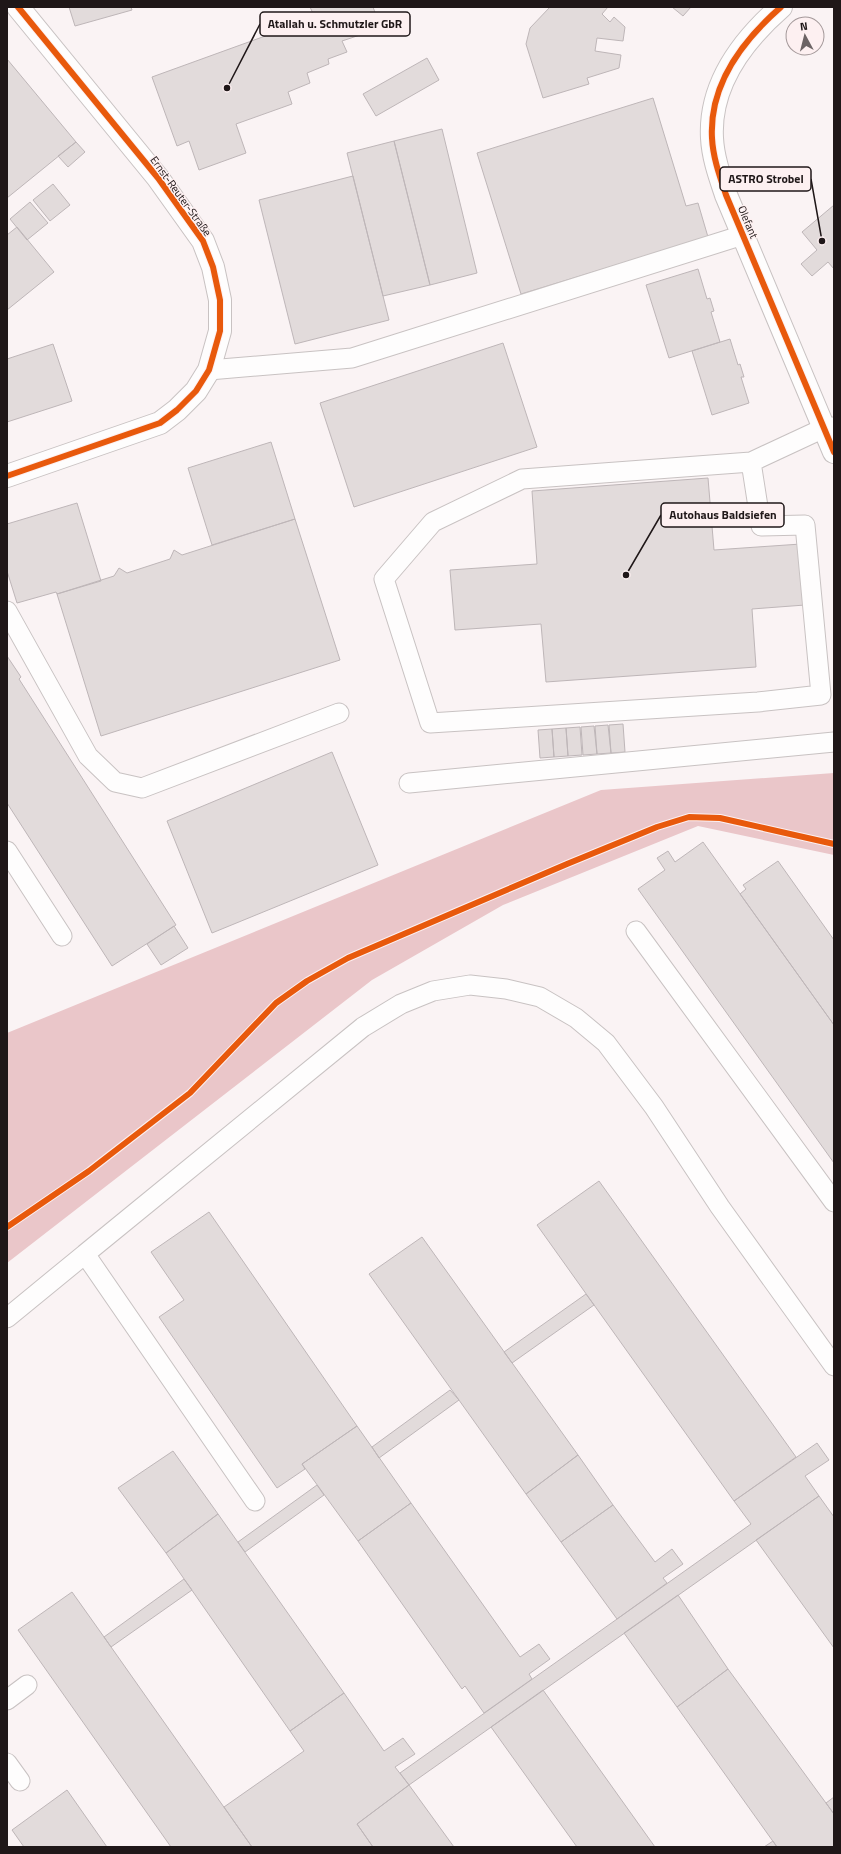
<svg xmlns="http://www.w3.org/2000/svg" width="841" height="1854" viewBox="0 0 841 1854" font-family="'Titillium Web',sans-serif">
<rect width="100%" height="100%" fill="#faf3f4"/>
<path fill="#eac6c9" d="M834 773V855L698 826 503 905 372 980 7 1263V1033L601 790Z"/>
<path fill="#e2dbdb" stroke="#beb6b8" d="M69 7H131L132 10 75 26Z
M310 7H373L381 28 342 41 347 52 328 59 329 64 307 73 310 83 288 92 292 104 236 124 246 153 199 170 189 141 177 146 152 77 315 18Z
M550 7H608L602 14 610 22 614 17 625 27 623 41 597 38 595 51 621 55 619 68 587 78 589 84 543 98 526 44 530 28Z
M672 7H691L683 16Z
M427 58 439 80 376 116 363 94Z
M7 59 76 142 7 198Z
M653 98 686 206 698 203 708 237 521 294 477 153Z
M442 129 477 273 430 285 394 141Z
M394 141 430 285 383 296 347 153Z
M76 142 85 152 68 167 58 156Z
M353 176 389 320 295 344 259 200Z
M53 184 70 205 50 221 33 200Z
M30 202 48 223 27 240 10 219Z
M834 205V269L828 262 812 276 801 264 817 250 802 232Z
M17 227 54 272 7 310V235Z
M698 269 707 299 710 298 714 311 711 312 720 342 669 358 646 285Z
M730 339 738 365 740 364 744 377H741L749 403 712 415 692 351Z
M503 343 537 447 354 507 320 403Z
M53 344 72 401 7 422V359Z
M271 442 295 519 212 545 188 468Z
M708 478 714 550 801 544 805 605 752 609 756 667 546 682 541 624 455 630 450 570 537 564 532 491Z
M77 503 101 581 57 594 56 592 17 603 7 571V524Z
M295 519 340 660 101 736 57 594 114 576 119 568 127 573 170 559 174 550 182 555Z
M7 656 21 677 19 679 176 925 112 966 7 803Z
M623 724 625 752 611 753 609 725Z
M608 725 611 753 597 754 595 726Z
M594 726 597 754 583 755 581 727Z
M580 727 582 755 568 756 566 728Z
M566 728 568 756 554 757 552 729Z
M552 729 554 757 540 758 538 730Z
M332 752 378 865 212 933 167 821Z
M703 842 834 1025V1163L638 889 665 870 657 858 668 851 675 862Z
M778 861 834 940V1025L740 894 746 889 743 885Z
M174 926 188 948 161 965 147 944Z
M599 1181 796 1457 734 1501 537 1225Z
M209 1212 357 1426 302 1464 305 1469 277 1488 159 1317 184 1300 151 1252Z
M422 1237 578 1455 526 1494 369 1274Z
M586 1294 594 1305 512 1363 504 1352Z
M450 1390 459 1400 379 1458 372 1447Z
M357 1426 411 1503 358 1541 302 1464Z
M817 1443 829 1460 805 1476 819 1496 409 1785 400 1773 751 1524 734 1501Z
M173 1451 218 1514 166 1553 118 1488Z
M578 1455 613 1505 561 1542 526 1494Z
M317 1485 324 1495 245 1552 238 1542Z
M819 1496 834 1517V1648L756 1540Z
M411 1503 520 1657 539 1644 550 1659 529 1674 532 1679 484 1713 465 1686 462 1689 358 1541Z
M613 1505 655 1562 672 1549 683 1564 663 1578 667 1583 617 1619 561 1542Z
M218 1514 344 1693 290 1731 166 1553Z
M184 1579 192 1590 111 1647 104 1637Z
M72 1592 104 1637 252 1847H171L18 1630Z
M678 1595 728 1669 677 1707 624 1633Z
M728 1669 834 1814V1847H777L677 1707Z
M543 1690 655 1847H577L491 1727Z
M344 1693 384 1751 403 1738 415 1754 395 1767 409 1785 357 1824 373 1847H252L224 1807 304 1751 290 1731Z
M409 1785 454 1847H373L357 1824Z
M67 1790 107 1847H24L12 1830Z
M834 1797V1814L826 1803Z
M773 1841 777 1847H764Z"/>
<g fill="none" stroke-linecap="round" stroke-linejoin="round">
<defs>
<path id="lane" d="M209 370 352 358 743 235
M751 462 761 526 805 525 821 695 758 702 430 723 384 579 433 522 522 479 751 462 824 428 834 427
M7 611 88 756 115 782 142 788 339 713
M409 783 834 742
M7 851 62 936
M636 931 834 1202
M7 1318 85 1254
M255 1501 85 1254 363 1027 401 1004 433 991 470 985 506 989 540 997 576 1018 606 1043 654 1107 720 1207 834 1366
M7 1700 27 1685
M7 1763 20 1781"/>
<path id="street" d="M781 7C742 41 709 84 712 138 713 158 720 177 726 195L834 452
M7 476 160 423 177 410 196 391 209 370 220 331V300L213 267 203 241 158 178 18 7"/>
</defs>
<use href="#lane" stroke="#c8c2c2" stroke-width="21"/>
<use href="#street" stroke="#c8c2c2" stroke-width="24"/>
<use href="#lane" stroke="#fefdfd" stroke-width="19"/>
<use href="#street" stroke="#fefdfd" stroke-width="22"/>
<defs>
<path id="cycleway" d="M781 7C742 41 709 84 712 138 713 158 720 177 726 195L834 452
M7 476 160 423 177 410 196 391 209 370 220 331V300L213 267 203 241 158 178 18 7
M7 1227 89 1171 190 1093 276 1003 307 981 348 958 567 864 657 827 689 817 720 818 834 844"/>
</defs>
<use href="#cycleway" stroke="#fdf0f1" stroke-width="8"/>
<use href="#cycleway" stroke="#e8590c" stroke-width="6"/>
</g>
<g text-anchor="middle" dominant-baseline="central" stroke-width="3" stroke-linejoin="round" paint-order="stroke">
<g font-size="11" fill="#1f1718" stroke="#fdf0f1">
<text transform="translate(181 196) rotate(54)">Ernst-Reuter-Straße</text>
<text transform="translate(748 222) rotate(67)">Olefant</text>
</g>
</g>
<path fill="none" stroke="#1f1718" stroke-width="1.5" d="M227 88L260 24M822 241L811 179M626 575L661 515"/>
<g fill="#1f1718" stroke="#fdf0f1" stroke-width="1.5">
<circle cx="227" cy="88" r="4"/>
<circle cx="822" cy="241" r="4"/>
<circle cx="626" cy="575" r="4"/>
</g>
<g fill="#fdf0f1" stroke="#1f1718" stroke-width="1.5">
<rect x="260" y="12" width="150" height="24" rx="4"/>
<rect x="720" y="167" width="91" height="24" rx="4"/>
<rect x="661" y="503" width="123" height="24" rx="4"/>
</g>
<g font-size="12" text-anchor="middle" font-weight="bold" fill="#1f1718">
<text x="335" y="28">Atallah u. Schmutzler GbR</text>
<text x="766" y="183">ASTRO Strobel</text>
<text x="723" y="519">Autohaus Baldsiefen</text>
</g>
<rect width="841" height="1854" fill="none" stroke="#1f1718" stroke-width="16"/>
<g transform="translate(805 36) rotate(353)"><circle r="19" fill="#fdf0f1" stroke="#a4999a"/>
<path d="M0-3L7 15L0 10L-7 15Z" fill="#6c6465"/>
<text y="-6" font-size="11" font-weight="bold" text-anchor="middle" fill="#1f1718">N</text>
</g>
</svg>
